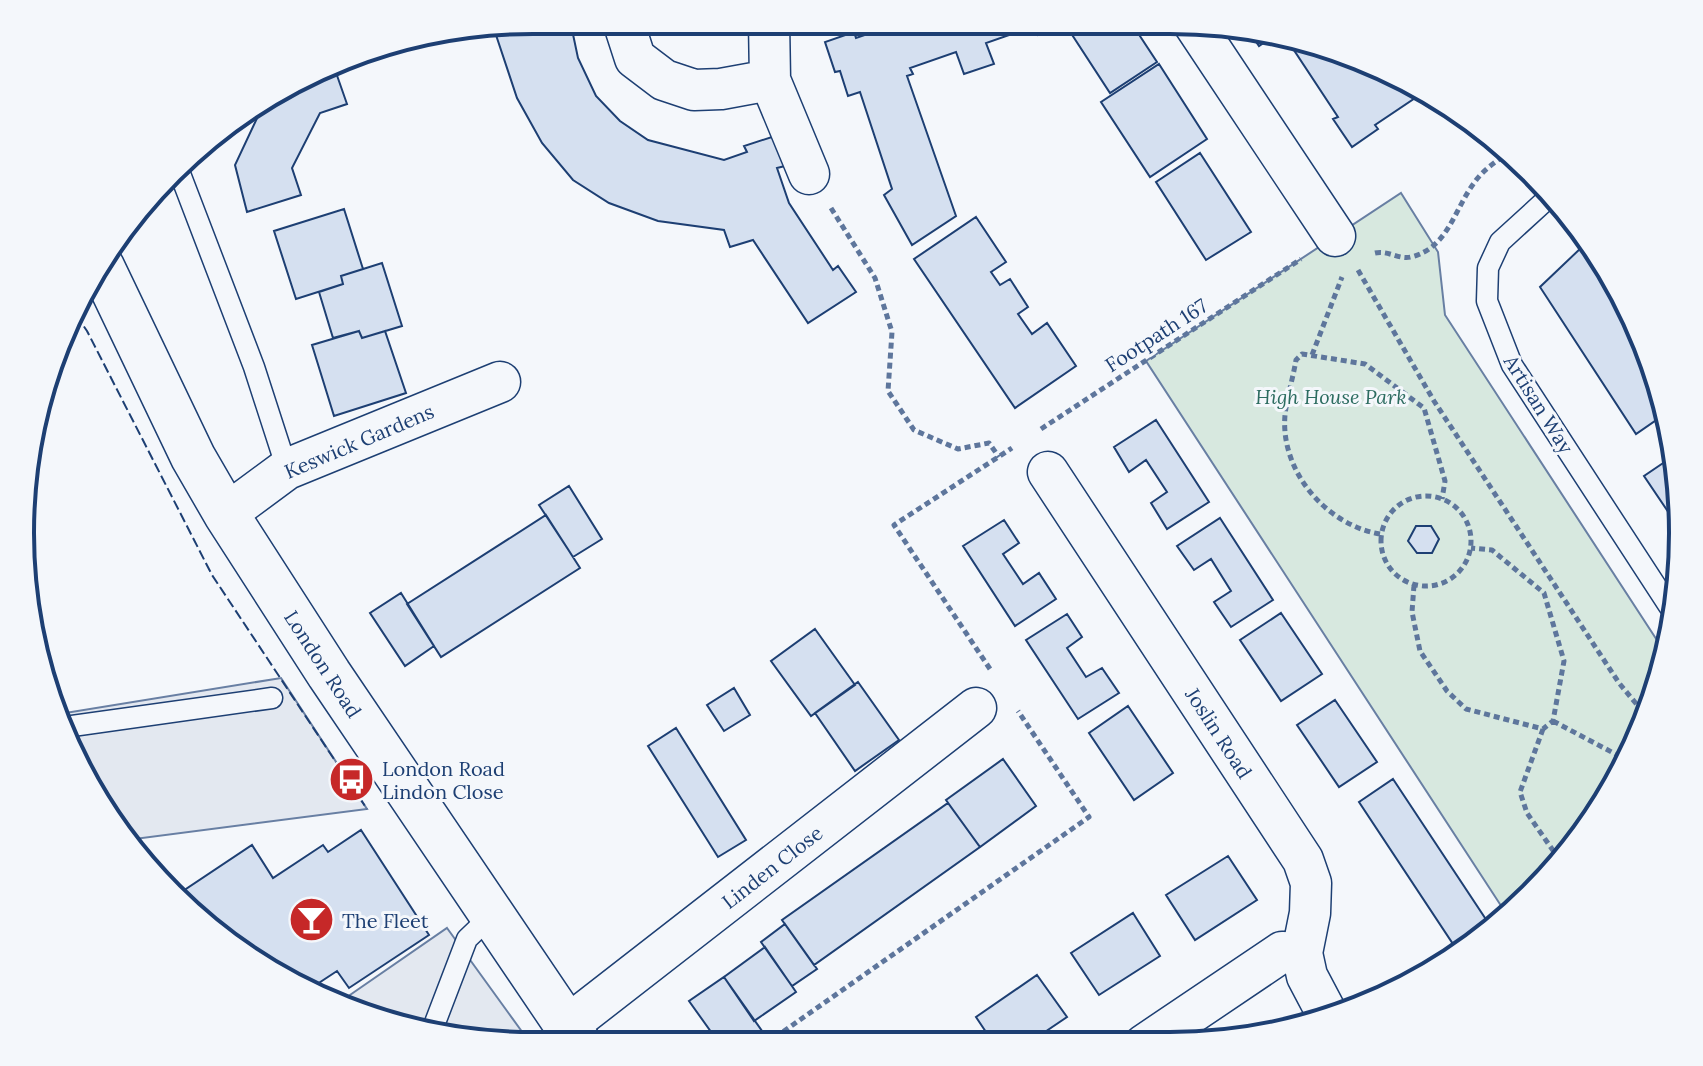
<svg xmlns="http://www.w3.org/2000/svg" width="1703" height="1066" viewBox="0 0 1703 1066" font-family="Lora,serif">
<rect width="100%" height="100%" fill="#f4f7fb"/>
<path fill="#d7e8df" stroke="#687fa3" stroke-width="2" d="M1401 193 1438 252 1445 315 1666 654 1665 666 1577 846 1509 918 1146 361Z"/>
<path fill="#e3e8f0" stroke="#687fa3" stroke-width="2" d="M281 678 367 809 127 840 106 818 59 714Z
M447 928 528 1040 466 1042 334 1006Z"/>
<path fill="#d5e0f0" stroke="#1d3f73" stroke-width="2" d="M552 20H570L578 58 596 96 620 121 648 140 724 160 747 152 744 146 775 136 785 166 777 168 789 203 833 270 838 266 856 292 808 323 753 240 730 247 724 230 658 221 609 203 573 180 542 143 517 98 496 35Z
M890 22 1132 24 1157 62 1110 93 1065 24 1038 35 1035 26 986 43 994 64 964 74 956 52 910 68 913 74 907 76 956 216 912 245 884 195 892 189 860 92 848 96 840 71 835 72 825 42 854 32 856 38 891 26Z
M1246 27 1275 35 1259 46Z
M1286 38 1367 59 1424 92 1375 125 1378 129 1352 147 1333 119 1338 117Z
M333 64 347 104 320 113 292 168 301 195 247 212 235 165 267 97Z
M1159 64 1207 139 1150 177 1101 102Z
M1200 153 1251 232 1206 260 1156 182Z
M344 209 363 269 341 276 343 284 296 299 274 231Z
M976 217 1006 262 991 272 1000 285 1010 279 1028 307 1018 314 1032 334 1047 323 1076 366 1015 408 914 259Z
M1583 246 1599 268 1604 265 1614 277 1662 416 1636 434 1540 287Z
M382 263 402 326 362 338 359 331 333 338 319 292 343 284 341 276Z
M359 331 362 338 385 331 406 393 334 416 312 345Z
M1156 420 1209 502 1167 529 1151 503 1167 492 1146 460 1129 472 1114 447Z
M1675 455 1679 466 1675 522 1644 476Z
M569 486 602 539 573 557 539 505Z
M546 515 580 568 441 657 407 604Z
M1220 518 1273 600 1231 627 1214 602 1231 591 1211 559 1194 570 1177 546Z
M1004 520 1019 543 1003 554 1023 584 1039 573 1056 599 1015 626 963 546Z
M1416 526H1431L1439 539 1432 553H1417L1408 541Z
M401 593 434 646 405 666 370 613Z
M1281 613 1322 674 1281 701 1240 640Z
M1067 614 1082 637 1067 648 1086 677 1102 668 1119 693 1078 719 1026 640Z
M815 629 855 685 811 716 771 661Z
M858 682 899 740 855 771 815 713Z
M734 688 750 715 724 731 707 705Z
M1335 700 1377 762 1339 787 1297 725Z
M1128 706 1173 773 1134 800 1089 733Z
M676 728 746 840 718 857 648 746Z
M1003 759 1036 806 980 847 946 800Z
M1393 779 1491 927 1457 950 1359 802Z
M948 803 980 847 814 965 782 920Z
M361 830 429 935 349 988 337 971 308 990 220 940 180 893 252 845 273 878 323 845 328 852Z
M1228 856 1257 900 1195 940 1166 895Z
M1133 913 1160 956 1099 995 1071 953Z
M785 924 817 969 792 986 761 942Z
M765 947 796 992 754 1021 724 977Z
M1037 975 1067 1017 1027 1044H994L976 1017Z
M724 977 767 1038 761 1043H719L689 1001Z"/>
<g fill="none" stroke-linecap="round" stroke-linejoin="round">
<defs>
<path id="service" d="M179 171 254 367 287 469
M1547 199 1500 242 1488 268 1487 301 1512 365 1669 606
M65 727 272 698
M429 1031 433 1028 467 939 492 915"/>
<path id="minor" d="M623 21 635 58 664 80 694 90 721 89 770 80
M769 21 770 80 809 174
M1194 24 1335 236
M1048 472 1303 860 1311 883 1310 913 1302 953 1307 976 1326 1012
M226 514 287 469 500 382
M567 1026 976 708
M1144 1045 1282 952 1302 953"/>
<path id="tertiary" d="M102 267 193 457 226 514 329 674 578 1042"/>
</defs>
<use href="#service" stroke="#1d3f73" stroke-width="23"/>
<use href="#minor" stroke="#1d3f73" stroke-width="43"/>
<use href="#tertiary" stroke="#1d3f73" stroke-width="47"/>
<path stroke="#5e769c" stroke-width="5" stroke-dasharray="6 4" stroke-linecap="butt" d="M673 21 678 35
M831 208 875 278 892 332 888 391 914 430 958 449 989 443 999 457
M1375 253C1388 250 1399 260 1411 257 1448 248 1454 210 1474 183 1482 171 1495 162 1507 154
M1358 270 1434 401 1619 683 1643 712
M1312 355 1342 277
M1041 429 1301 259
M1381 541a45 45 0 1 1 90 0a45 45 0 1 1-90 0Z
M1380 534C1326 525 1280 471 1285 415 1287 397 1293 378 1296 360L1302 354 1365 364 1424 408 1445 481 1442 499
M1414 585 1412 612 1420 651 1447 691 1466 709 1543 729 1553 721 1564 661 1544 593 1492 550 1471 548
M990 669 894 525 1012 448
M1553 721 1621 757
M1543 729 1520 792 1527 813 1561 862
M767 1043 1089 817 1018 711"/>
<use href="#service" stroke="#f4f7fb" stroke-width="20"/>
<use href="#minor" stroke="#f4f7fb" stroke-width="40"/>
<use href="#tertiary" stroke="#f4f7fb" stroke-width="44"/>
<path stroke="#1d3f73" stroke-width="2" stroke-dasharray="10 4" stroke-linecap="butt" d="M76 315 87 331 212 575 367 809"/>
</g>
<defs>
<symbol id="bus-disc" viewBox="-11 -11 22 22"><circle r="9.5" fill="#c62828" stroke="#f4f7fb"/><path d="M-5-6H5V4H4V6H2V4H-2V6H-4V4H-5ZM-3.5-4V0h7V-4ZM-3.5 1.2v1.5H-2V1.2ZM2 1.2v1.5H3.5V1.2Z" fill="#fff"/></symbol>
<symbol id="bar-disc" viewBox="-11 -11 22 22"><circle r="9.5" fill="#c62828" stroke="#f4f7fb"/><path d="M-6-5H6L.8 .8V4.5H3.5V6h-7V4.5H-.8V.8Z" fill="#fff"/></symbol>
</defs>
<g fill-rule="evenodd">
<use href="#bus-disc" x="326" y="754" width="51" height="51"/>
<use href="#bar-disc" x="286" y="894" width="51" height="51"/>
</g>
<g text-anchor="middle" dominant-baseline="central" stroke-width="6" stroke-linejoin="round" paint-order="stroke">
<g font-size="20" fill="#1d3f73" stroke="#f4f7fb">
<text transform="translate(1156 335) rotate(-33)">Footpath 167</text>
<text transform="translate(1539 404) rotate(58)">Artisan Way</text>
<text transform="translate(359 441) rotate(-23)">Keswick Gardens</text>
<text transform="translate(323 664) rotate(57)">London Road</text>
<text transform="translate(1219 733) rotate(57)">Joslin Road</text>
<text transform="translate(772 867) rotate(-38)">Linden Close</text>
</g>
<g font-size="20" font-style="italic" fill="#2c6c60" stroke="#f4f7fb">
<text x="1331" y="396">High House Park</text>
</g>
<g font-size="20" fill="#1d3f73" stroke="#f4f7fb" text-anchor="start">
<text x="382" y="768">London Road<tspan x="382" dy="23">Lindon Close</tspan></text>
<text x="342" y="920">The Fleet</text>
</g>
</g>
<path d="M0 0H1703V1066H0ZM533 34H1170A499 499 0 0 1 1669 533V533A499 499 0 0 1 1170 1032H533A499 499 0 0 1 34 533V533A499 499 0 0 1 533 34Z" fill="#f4f7fb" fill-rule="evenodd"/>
<path fill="none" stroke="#1d3f73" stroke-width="4" d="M533 34H1170A499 499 0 0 1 1669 533V533A499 499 0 0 1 1170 1032H533A499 499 0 0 1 34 533V533A499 499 0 0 1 533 34Z"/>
</svg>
